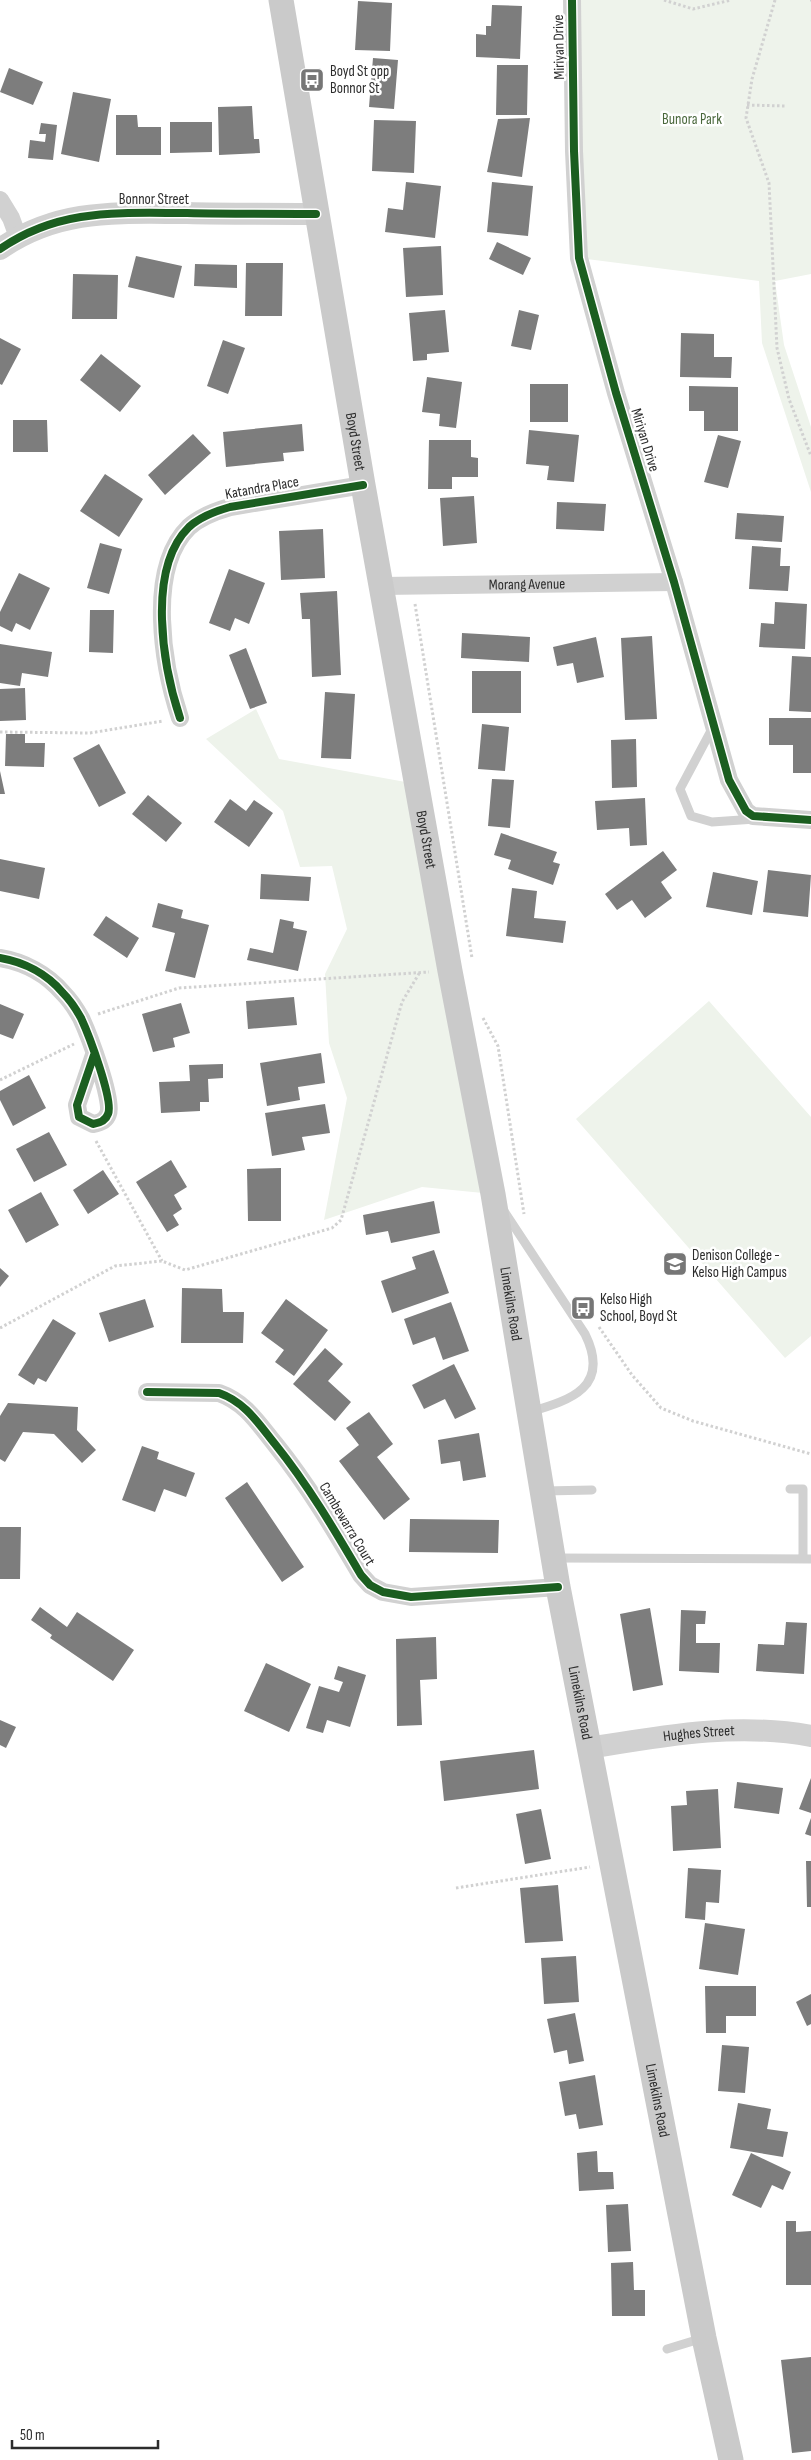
<svg xmlns="http://www.w3.org/2000/svg" width="811" height="2460" viewBox="0 0 811 2460" font-family="'Sofia Sans Condensed',sans-serif">
<rect width="100%" height="100%" fill="#fff"/>
<path fill="#eef3eb" d="M572 0H811V274L775 281 784 345 811 427V492L762 343 759 281 579 258Z
M256 709 279 759 411 783 493 1194 422 1187 324 1220 347 1098 329 1043 325 974 347 929 332 866 300 867 283 811 206 739Z
M709 1001 811 1117V1336L785 1358 576 1119Z"/>
<path fill="#7d7d7d" d="M358 1 392 3 390 51 355 50Z
M492 5 522 6 520 59 476 57V34L486 35V26H491Z
M373 58 398 60 394 109 369 107Z
M497 65H528L527 115H496Z
M9 68 43 82 33 105 0 92Z
M73 92 111 99 99 162 61 154Z
M252 106 254 139H259L260 153 219 155 218 107Z
M116 115H137L138 127H161V155H116Z
M530 118 522 177 487 172 498 119Z
M374 120 416 121 414 173 372 171Z
M170 122H212V152L170 153Z
M41 123 57 125 53 160 28 158 30 140 45 142 46 134H39Z
M406 182 441 186 435 238 385 232 388 208 403 210Z
M492 182 533 186 528 236 487 232Z
M497 242 531 258 523 275 489 259Z
M441 246 443 295 406 297 403 248Z
M136 256 182 266 174 298 128 287Z
M246 263H283L282 316H245Z
M195 264 237 265V288L194 286Z
M73 274 118 275 117 319H72Z
M445 310 449 352 427 354V360L413 361 409 313Z
M519 310 539 315 531 350 511 346Z
M681 333 714 334V357H732L731 378 680 377Z
M0 338 21 349 2 385 0 384Z
M223 340 245 348 228 394 207 386Z
M101 354 141 386 120 412 80 380Z
M427 377 462 382 456 428 439 426 440 414 422 412Z
M530 384H568V422H530Z
M689 386 738 387V431H704V411H689Z
M13 420H47L48 452H13Z
M302 424 304 451 283 453 284 461 226 467 223 432Z
M529 430 579 435 574 482 547 480 549 466 526 464Z
M193 434 211 453 165 495 148 475Z
M718 435 741 441 728 488 704 482Z
M429 440H471V457L478 458V477H452V489H428Z
M105 474 143 499 119 537 80 511Z
M474 496 477 543 443 546 440 498Z
M557 502 606 504 604 531 556 529Z
M737 513 784 516 782 542 735 539Z
M323 529 325 578 281 580 279 531Z
M100 543 122 549 109 594 87 588Z
M752 546 781 548 780 566H790L788 591 749 589Z
M229 569 265 583 249 624 235 618 230 631 209 623Z
M19 573 50 588 30 630 16 623 12 632 0 626V612Z
M337 591 341 675 312 677 310 619H302L300 593Z
M775 602 807 604 805 649 759 647 761 623 774 624Z
M90 610H114L113 653 89 652Z
M462 633 530 637 529 662 461 658Z
M652 636 657 719 625 720 621 638Z
M596 637 604 677 577 683 573 663 557 666 553 647Z
M0 644 52 652 48 677 22 673 20 686 0 683Z
M246 648 267 703 250 709 229 655Z
M792 656 811 657V712L789 711Z
M472 671H521V713H472Z
M25 688 26 720 0 721V689Z
M325 692 355 694 351 759 321 758Z
M769 718H811V773H793V745H769Z
M482 724 509 727 505 771 478 769Z
M6 734H25V743H45L44 767 5 766Z
M636 739 637 787 612 788 611 740Z
M99 744 126 793 99 807 73 758Z
M0 771 5 794H0Z
M492 779 514 780 510 828 488 826Z
M148 795 182 823 166 842 132 814Z
M645 798 647 845 630 846 629 828 597 830 595 801Z
M230 799 246 811 254 800 273 813 249 847 214 822Z
M501 833 557 852 553 862 560 864 553 885 508 869 511 860 494 855Z
M663 851 677 870 661 882 672 898 645 918 632 900 617 910 605 894Z
M0 859 45 868 39 899 0 891Z
M768 870 811 875 808 917 763 912Z
M713 872 758 881 752 915 706 907Z
M261 874 311 877 309 901 260 899Z
M512 888 537 891 534 918 566 921 563 943 506 936Z
M158 903 183 910 181 918 209 925 195 978 165 971 175 933 152 927Z
M106 916 139 938 127 958 93 935Z
M280 919 294 922 293 928 307 931 298 971 247 960 250 948 273 953Z
M294 997 297 1025 248 1029 246 1001Z
M181 1003 190 1033 173 1038 175 1047 153 1052 142 1014Z
M0 1004 24 1014 13 1039 0 1034Z
M321 1053 325 1083 298 1087 300 1100 267 1106 260 1063Z
M223 1064V1078L208 1079 209 1102H200V1111L161 1113 159 1082 190 1081 189 1065Z
M29 1075 46 1108 13 1126 0 1100V1091Z
M325 1104 330 1133 302 1137 305 1150 272 1156 265 1113Z
M49 1132 67 1165 34 1182 16 1149Z
M171 1160 187 1187 174 1195 182 1209 173 1215 179 1225 167 1232 136 1182Z
M281 1168V1221H248L247 1169Z
M103 1170 119 1194 88 1214 73 1190Z
M41 1192 59 1225 26 1243 8 1210Z
M434 1201 440 1233 391 1243 388 1231 366 1235 363 1215Z
M434 1250 449 1293 392 1313 381 1281 416 1269 412 1257Z
M0 1268 9 1276 0 1287Z
M182 1288 222 1289 223 1312H244L243 1343H181Z
M145 1299 154 1327 109 1342 99 1313Z
M286 1299 328 1330 294 1376 275 1362 284 1350 261 1333Z
M451 1302 469 1351 443 1360 435 1337 413 1345 404 1319Z
M53 1319 76 1333 46 1382 38 1378 34 1385 18 1375Z
M325 1348 343 1364 328 1381 351 1402 335 1421 293 1384Z
M454 1364 476 1409 455 1419 445 1399 424 1409 412 1385Z
M8 1403 78 1407 77 1430 96 1450 82 1463 54 1434 23 1432 5 1462 0 1459V1416Z
M369 1412 393 1444 377 1457 410 1499 384 1520 339 1461 359 1445 346 1428Z
M479 1433 486 1477 463 1481 460 1461 441 1464 438 1440Z
M142 1446 159 1452 157 1459 195 1473 186 1497 164 1489 155 1512 122 1500Z
M247 1482 304 1567 282 1582 225 1498Z
M410 1519 499 1520 498 1553 409 1552Z
M0 1527H21L20 1579H0Z
M40 1607 67 1627 77 1612 134 1650 113 1681 50 1638 52 1635 31 1620Z
M650 1608 663 1685 633 1691 620 1614Z
M681 1610 706 1611 705 1624H696V1643H720L719 1673 679 1671Z
M786 1622 807 1623 804 1674 756 1671 758 1644 784 1645Z
M436 1637 437 1679 420 1680 422 1725 397 1726 396 1639Z
M266 1663 311 1684 289 1732 244 1711Z
M338 1666 366 1675 350 1727 327 1720 323 1733 306 1728 319 1686 339 1692 343 1682 334 1679Z
M0 1720 16 1727 6 1748 0 1745Z
M534 1750 539 1789 444 1801 440 1761Z
M811 1778V1813L799 1809Z
M737 1782 783 1788 779 1814 734 1808Z
M718 1789 721 1848 673 1851 671 1806 687 1805 686 1791Z
M541 1809 551 1859 525 1864 516 1814Z
M811 1818V1836L805 1834Z
M806 1861H811V1907H807Z
M688 1868 721 1870 719 1903 706 1902 705 1920 685 1918Z
M558 1885 563 1941 525 1943 520 1888Z
M705 1923 745 1929 738 1975 699 1969Z
M576 1956 579 2002 544 2004 541 1958Z
M705 1986H756V2016H726V2033H706Z
M811 1994V2024L807 2026 796 2002Z
M575 2013 584 2061 569 2064 567 2050 554 2053 547 2019Z
M722 2045 749 2047 745 2093 718 2091Z
M595 2075 603 2125 579 2129 576 2114 565 2116 559 2082Z
M738 2103 771 2109 767 2129 788 2132 783 2157 730 2148Z
M597 2151 598 2172H613L614 2189 579 2191 577 2153Z
M751 2153 791 2172 783 2190 772 2185 761 2208 732 2195Z
M628 2204 631 2251 608 2252 606 2205Z
M786 2221H796V2232L811 2231V2285H786Z
M633 2262 634 2290H645V2316H612L611 2263Z
M811 2357V2451L792 2453 781 2360Z"/>
<g fill="none" stroke-linecap="round" stroke-linejoin="round">
<path stroke="#d1d1d1" stroke-width="3" stroke-dasharray="2.5 2.5" stroke-linecap="butt" d="M664 0 693 9 731 0
M775 0 752 79 746 118 769 183 777 348 789 399 811 456
M810 0H811
M747 105 786 106
M415 604 472 958
M0 732 90 733 163 721
M98 1014 179 988 429 972
M483 1018 498 1046 524 1214
M0 1080 74 1044
M96 1141 162 1261
M599 1327 632 1375 661 1408 693 1421 811 1454
M0 1328 115 1266 162 1261 185 1270 332 1228 341 1220 402 1002 420 972
M456 1888 590 1867"/>
<path stroke="#d1d1d1" stroke-width="9" d="M713 727 680 789 691 816 712 822 755 819
M504 1211 585 1334C611 1387 571 1400 530 1412
M790 1489H803V1559
M545 1491 592 1490
M554 1558 811 1559
M667 2349 703 2338"/>
<g stroke="#d1d1d1" stroke-width="18">
<path d="M572 0 574 151 579 258 616 393 674 582 729 780 746 811 753 816 811 820"/>
<path d="M0 200 11 218 18 237"/>
<path id="s1" d="M382 586 674 582"/>
<path d="M180 718C163 667 146 569 189 527 200 517 216 511 230 507L363 485"/>
<path d="M0 958C24 962 47 974 63 993 70 1000 76 1009 81 1018 88 1033 114 1101 108 1114 106 1120 100 1123 93 1124L79 1117 77 1105 94 1055"/>
<path d="M147 1392 219 1393C245 1402 258 1423 275 1444 308 1485 334 1529 361 1575L370 1585 383 1592 411 1597 558 1587"/>
</g>
<g stroke="#d1d1d1" stroke-width="22">
<path d="M0 249C59 208 118 213 187 213 230 214 273 214 316 214"/>
<path id="s2" d="M589 1748C663 1736 736 1722 811 1736"/>
</g>
<path stroke="#cacaca" stroke-width="25" id="s3" d="M281 0 363 485 450 971 493 1194 558 1587 704 2338 731 2460"/>
<defs>
<path id="cycleway" d="M572 0 574 151 579 258 616 393 674 582 729 780 746 811 753 816 811 820
M0 249C59 208 118 213 187 213 230 214 273 214 316 214
M180 718C163 667 146 569 189 527 200 517 216 511 230 507L363 485
M0 958C24 962 47 974 63 993 70 1000 76 1009 81 1018 88 1033 114 1101 108 1114 106 1120 100 1123 93 1124L79 1117 77 1105 94 1055
M147 1392 219 1393C245 1402 258 1423 275 1444 308 1485 334 1529 361 1575L370 1585 383 1592 411 1597 558 1587"/>
</defs>
<use href="#cycleway" stroke="#fff" stroke-width="11"/>
<use href="#cycleway" stroke="#1b5e20" stroke-width="8"/>
</g>
<defs>
<symbol id="bus-square" viewBox="-11 -11 22 22"><rect x="-9" y="-9" width="18" height="18" rx="4" fill="#767676" stroke="#fff"/><path d="M-5-6H5V4H4V6H2V4H-2V6H-4V4H-5ZM-3.5-4V0h7V-4ZM-3.5 1.2v1.5H-2V1.2ZM2 1.2v1.5H3.5V1.2Z" fill="#fff"/></symbol>
<symbol id="school-square" viewBox="-11 -11 22 22"><rect x="-9" y="-9" width="18" height="18" rx="4" fill="#767676" stroke="#fff"/><path d="M0-5L7-2L0 1L-7-2ZM-4 1L0 2.5L4 1V4Q0 6-4 4Z" fill="#fff"/></symbol>
</defs>
<g fill-rule="evenodd">
<use href="#bus-square" x="298" y="66" width="28" height="28"/>
<use href="#school-square" x="661" y="1250" width="28" height="28"/>
<use href="#bus-square" x="569" y="1294" width="28" height="28"/>
</g>
<g text-anchor="middle" dominant-baseline="central" stroke-width="5" stroke-linejoin="round" paint-order="stroke">
<g font-size="15" fill="#2c2c2c" stroke="#fff">
<text transform="translate(559 47) rotate(-91)">Miriyan Drive</text>
<text x="154" y="199">Bonnor Street</text>
<text transform="translate(645 440) rotate(73)">Miriyan Drive</text>
<text stroke="none"><textPath href="#s3" startOffset="448">Boyd Street</textPath></text>
<text transform="translate(262 488) rotate(-10)">Katandra Place</text>
<text stroke="none"><textPath href="#s1" startOffset="145">Morang Avenue</textPath></text>
<text stroke="none"><textPath href="#s3" startOffset="852">Boyd Street</textPath></text>
<text stroke="none"><textPath href="#s3" startOffset="1324">Limekilns Road</textPath></text>
<text transform="translate(347 1524) rotate(59)">Cambewarra Court</text>
<text stroke="none"><textPath href="#s3" startOffset="1729">Limekilns Road</textPath></text>
<text stroke="none"><textPath href="#s2" startOffset="111">Hughes Street</textPath></text>
<text stroke="none"><textPath href="#s3" startOffset="2134">Limekilns Road</textPath></text>
</g>
<g font-size="15" fill="#2c2c2c" stroke="#fff" text-anchor="start">
<text x="330" y="71">Boyd St opp<tspan x="330" dy="17">Bonnor St</tspan></text>
<text x="692" y="1255">Denison College -<tspan x="692" dy="17">Kelso High Campus</tspan></text>
<text x="600" y="1299">Kelso High<tspan x="600" dy="17">School, Boyd St</tspan></text>
</g>
<g font-size="15" fill="#49673b" stroke="#fff">
<text x="692" y="119">Bunora Park</text>
</g>
</g>
<path d="M12 2440v8h146v-8" fill="none" stroke="#2c2c2c" stroke-width="2.5"/>
<text x="20" y="2440" font-size="15" fill="#2c2c2c" stroke="#ffffff" stroke-width="4" paint-order="stroke">50 m</text>
</svg>
